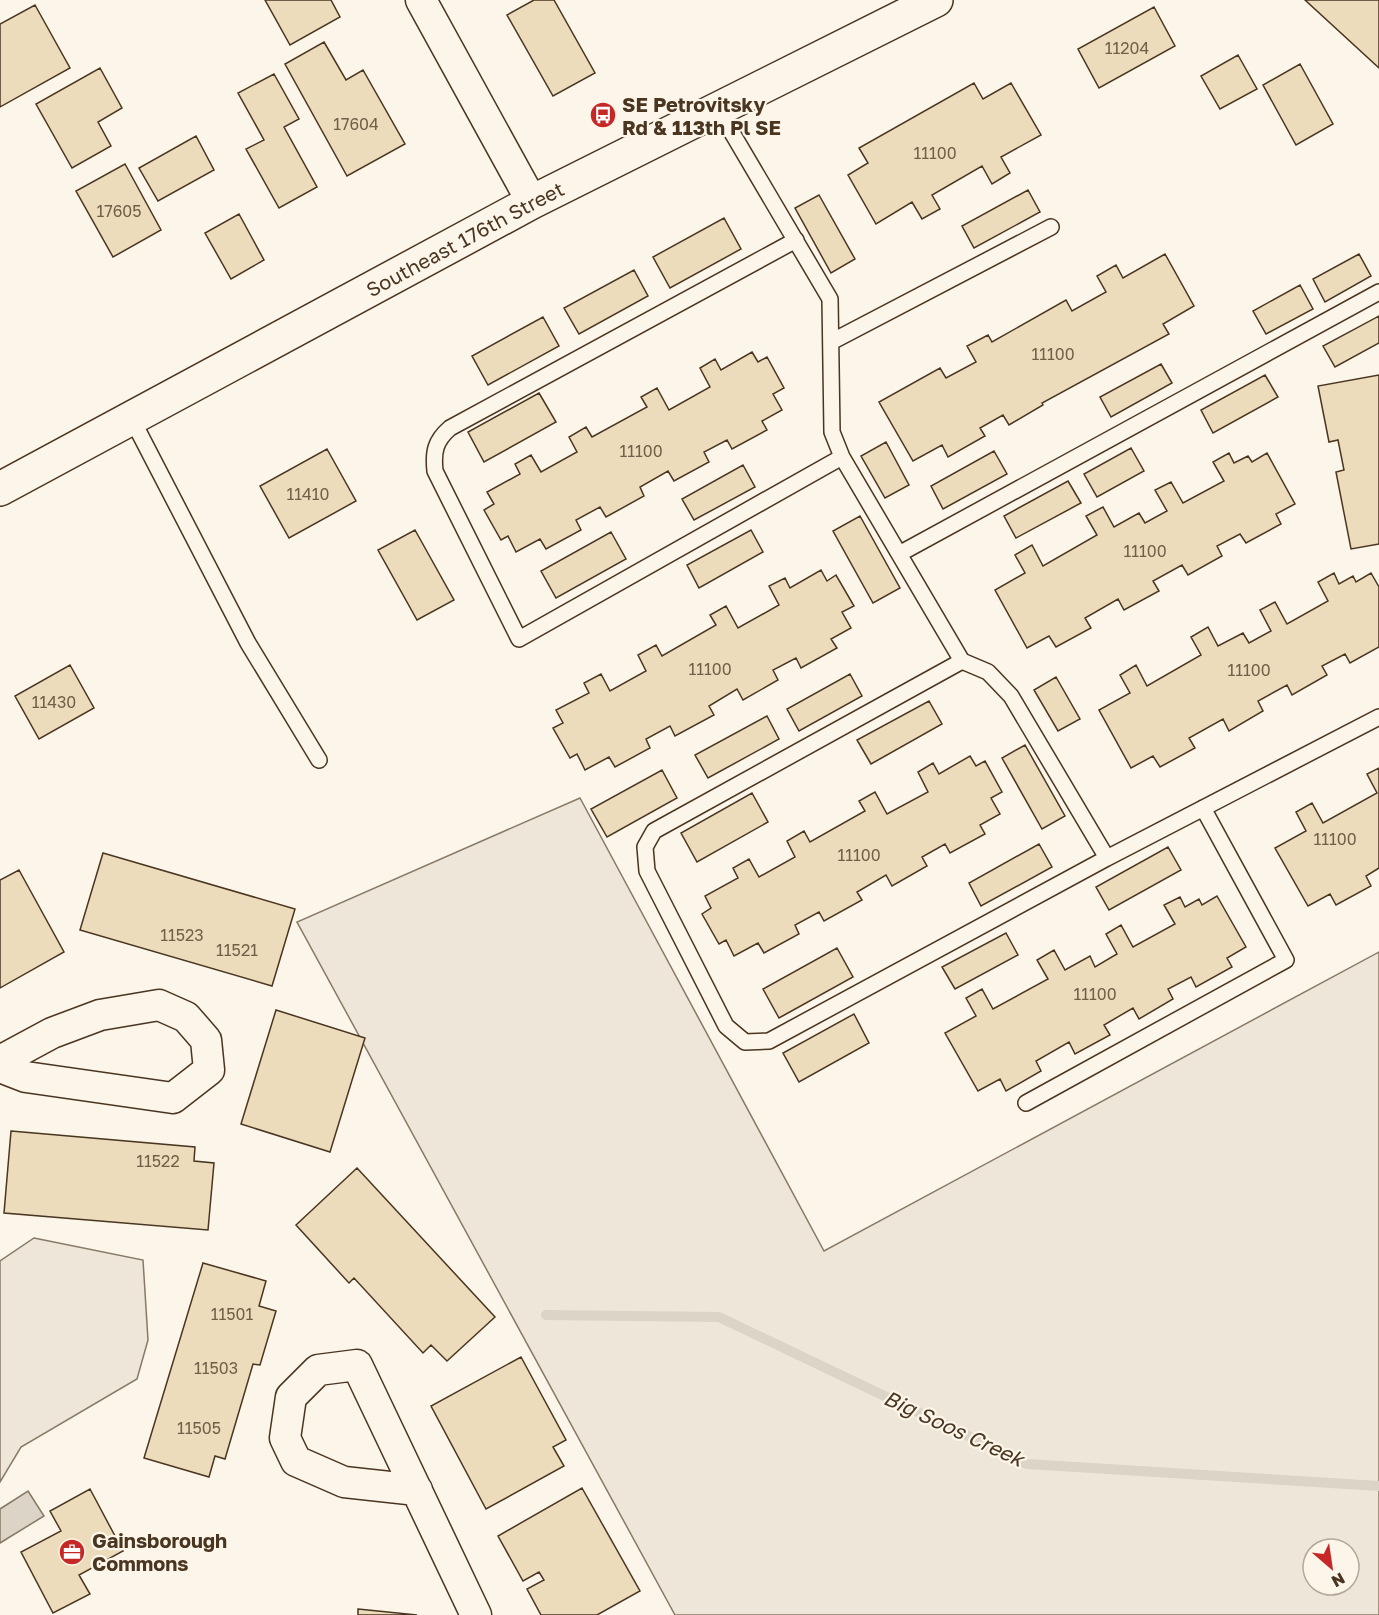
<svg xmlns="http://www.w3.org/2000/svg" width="1379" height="1615" viewBox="0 0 1379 1615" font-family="'Golos Text',sans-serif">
<rect width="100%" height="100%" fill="#fbf6e9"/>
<path fill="#ede6d9" stroke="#887966" stroke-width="1.5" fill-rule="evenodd" d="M580 798 824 1251 1379 952V1615H675L297 922ZM1313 1549H1349V1585H1313Z
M34 1238 143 1260 148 1340 137 1379 21 1447 0 1482V1261Z"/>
<path fill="#dcd4c6" stroke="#887966" stroke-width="1.5" d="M28 1491 44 1516 0 1543V1509Z"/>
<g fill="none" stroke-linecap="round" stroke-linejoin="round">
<path stroke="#dcd4c6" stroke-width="10" d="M546 1315 719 1317 1027 1464 1379 1486"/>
</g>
<path fill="#ecdcbc" stroke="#4a3520" stroke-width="1.5" d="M265 0H331L340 17 290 45Z
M534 0H554L595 73 553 96 507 15Z
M1305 0H1379V68Z
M35 5 70 68 0 107V24Z
M1154 7 1175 46 1099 88 1078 49Z
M324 42 346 80 363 70 405 144 347 176 285 64Z
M1238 55 1257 89 1220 109 1201 76Z
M1300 64 1333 124 1296 145 1263 85Z
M100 68 122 108 98 122 111 146 72 168 36 104Z
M274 74 299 119 284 127 317 187 279 208 246 149 264 140 238 93Z
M974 83 983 99 1011 83 1041 135 1001 157 1010 173 992 184 982 166 932 195 940 209 922 219 912 202 876 224 848 175 868 163 859 148Z
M196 136 214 170 158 201 139 168Z
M125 164 161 230 113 257 76 191Z
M1028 190 1040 212 974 248 962 226Z
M819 195 855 259 831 273 795 208Z
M239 214 264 260 231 279 205 233Z
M724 218 741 249 670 288 653 257Z
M1165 254 1194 306 1163 324 1169 334 1042 403 1043 405 1009 425 1003 415 980 428 985 436 948 457 942 445 913 461 879 402 940 368 946 378 976 362 967 346 988 335 992 342 1066 300 1072 311 1106 292 1097 276 1116 265 1123 278Z
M1359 254 1371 276 1325 302 1313 279Z
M634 270 648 296 579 334 564 308Z
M1300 285 1313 309 1266 334 1253 311Z
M1379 316V343L1335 367 1323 346Z
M543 317 559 346 488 385 472 356Z
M752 352 758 362 767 357 784 388 773 394 782 410 762 421 767 430 732 449 727 440 704 452 709 462 674 481 668 471 640 487 644 496 606 517 600 507 576 520 581 530 546 549 540 539 516 552 508 536 501 540 484 510 494 504 487 492 520 474 515 464 531 455 541 472 577 452 569 437 586 427 592 437 647 407 641 397 657 388 669 410 710 387 700 368 715 359 721 370Z
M1161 364 1172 383 1111 417 1100 397Z
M1265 375 1278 397 1213 433 1201 410Z
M1379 375V544L1351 549 1336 472 1344 470 1338 440 1329 442 1318 386Z
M539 393 556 422 484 462 468 432Z
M886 442 909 485 885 498 861 456Z
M1131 448 1144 471 1097 497 1084 474Z
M327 449 356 501 289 538 260 486Z
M994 451 1007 474 943 509 931 486Z
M1229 453 1234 463 1248 456 1252 462 1267 453 1295 504 1276 514 1281 524 1246 543 1240 534 1217 546 1222 556 1188 575 1182 565 1153 581 1159 591 1124 610 1118 599 1085 618 1091 628 1056 647 1049 636 1027 648 995 590 1025 573 1015 555 1032 545 1043 566 1097 535 1086 516 1103 507 1114 527 1139 513 1145 523 1167 511 1155 490 1171 482 1183 503 1224 481 1213 462Z
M743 465 755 487 694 520 682 499Z
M1068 481 1081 503 1016 538 1004 516Z
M860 516 900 588 873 603 833 531Z
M415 530 454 600 417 620 378 550Z
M751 530 763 552 699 588 687 565Z
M611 532 626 559 556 598 541 571Z
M821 570 827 581 836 575 854 606 842 612 851 628 831 639 837 648 801 668 796 658 773 670 778 680 743 700 737 689 709 706 714 715 675 736 670 726 646 739 650 748 615 767 609 757 585 770 577 754 570 758 553 728 563 723 556 710 589 693 584 683 601 674 610 691 646 671 638 655 656 645 662 656 716 625 710 615 726 606 738 628 779 605 769 586 785 578 790 588Z
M1334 573 1339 584 1353 576 1356 582 1371 573 1379 587V647L1350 663 1345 654 1322 666 1327 675 1292 695 1287 685 1258 701 1263 711 1229 731 1223 719 1189 738 1195 748 1160 767 1153 756 1131 768 1099 710 1130 693 1120 675 1136 665 1147 686 1201 655 1191 637 1208 627 1218 646 1243 633 1249 643 1271 631 1260 610 1275 602 1287 624 1328 601 1318 582Z
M70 665 94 708 39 739 15 696Z
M850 674 862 696 799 731 787 709Z
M1056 677 1080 719 1058 731 1034 690Z
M929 701 942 724 871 764 857 740Z
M767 716 779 739 708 778 695 755Z
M1025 745 1065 816 1042 829 1002 758Z
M970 756 976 766 985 761 1002 792 991 798 1000 814 980 825 985 834 950 853 945 844 922 857 927 866 892 886 886 875 857 892 862 900 824 921 819 912 795 925 799 934 764 953 758 943 734 956 726 940 719 944 702 914 711 908 705 896 738 878 733 868 749 859 759 877 795 857 787 841 804 831 810 842 865 811 859 801 875 792 887 814 928 792 918 772 933 763 939 774Z
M1379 768V868L1366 876 1371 886 1336 905 1330 894 1308 906 1275 848 1306 831 1296 812 1312 803 1323 823 1377 793 1367 774Z
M662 770 677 798 607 837 591 809Z
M752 793 768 822 697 862 681 833Z
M1039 844 1052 867 981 906 969 883Z
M1168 847 1181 870 1109 910 1096 887Z
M103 853 295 909 272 986 80 930Z
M19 870 64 952 0 988V880Z
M1217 896 1246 947 1227 958 1232 967 1196 987 1191 977 1168 989 1173 999 1139 1019 1133 1008 1104 1025 1110 1035 1075 1054 1069 1042 1036 1061 1041 1071 1006 1091 1000 1079 978 1091 945 1033 976 1016 966 998 982 989 993 1009 1048 979 1037 960 1054 950 1065 970 1090 956 1095 967 1117 954 1106 934 1121 925 1133 947 1175 924 1164 905 1180 897 1185 907 1199 899 1202 905Z
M1006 933 1018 955 955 989 942 967Z
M837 948 853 977 779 1018 763 989Z
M276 1010 365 1038 330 1152 241 1124Z
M854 1014 869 1043 799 1082 783 1053Z
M11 1131 195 1147 194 1161 214 1163 208 1230 4 1213Z
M357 1168 495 1317 447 1361 431 1345 423 1353 354 1278 349 1283 296 1225Z
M203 1263 266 1281 259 1306 276 1311 260 1365 253 1364 225 1459 215 1456 209 1477 144 1458Z
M521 1357 566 1440 553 1447 564 1466 486 1509 431 1406Z
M582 1488 640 1591 597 1615H541L527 1589 544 1580 539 1572 523 1581 498 1536Z
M90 1489 123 1551 79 1575 90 1594 53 1613 21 1552 61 1531 50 1511Z
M358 1609 417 1615H358Z"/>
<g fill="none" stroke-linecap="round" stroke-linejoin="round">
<defs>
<path id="lane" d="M718 109 830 299 832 432 842 457 962 661 988 672 1011 696 1107 858 1379 717
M796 240 450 428C435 441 433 452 435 471L519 639 842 457
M831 342 1051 227
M132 419 248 643 319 760
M899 554 1379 292
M962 661 654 831 645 847 647 871 726 1026 745 1042 769 1041 1107 858
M1026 1103 1286 960 1203 808"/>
<path id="street" d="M421 0 532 202
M0 1061 52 1033 100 1015 159 1005 186 1017 206 1040 209 1070 173 1098 26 1077 0 1067
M417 1490 344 1482 296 1461 285 1438 291 1397 318 1370 357 1365 476 1615"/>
<g id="secondary">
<path id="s1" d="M0 489 532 202 936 0"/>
</g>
</defs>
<use href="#lane" stroke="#4a3520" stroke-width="18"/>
<use href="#street" stroke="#4a3520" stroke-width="33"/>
<use href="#secondary" stroke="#4a3520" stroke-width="36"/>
<use href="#lane" stroke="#fbf6e9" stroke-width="15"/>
<use href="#street" stroke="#fbf6e9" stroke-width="30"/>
<use href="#secondary" stroke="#fbf6e9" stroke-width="33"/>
</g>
<defs>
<symbol id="bus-disc" viewBox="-11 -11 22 22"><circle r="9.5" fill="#c62828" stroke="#fbf6e9"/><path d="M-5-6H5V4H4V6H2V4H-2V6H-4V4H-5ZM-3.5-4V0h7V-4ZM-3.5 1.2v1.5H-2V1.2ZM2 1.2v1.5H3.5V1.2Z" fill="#fff"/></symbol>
<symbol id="office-disc" viewBox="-11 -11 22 22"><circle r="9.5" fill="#c62828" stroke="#fbf6e9"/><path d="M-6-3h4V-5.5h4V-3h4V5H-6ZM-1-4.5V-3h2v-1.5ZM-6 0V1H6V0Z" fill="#fff"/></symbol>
</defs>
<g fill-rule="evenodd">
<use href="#bus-disc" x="588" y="100" width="30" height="30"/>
<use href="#office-disc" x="57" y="1537" width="30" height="30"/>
</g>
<g text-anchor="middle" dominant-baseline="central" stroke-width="4.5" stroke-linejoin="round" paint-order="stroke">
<g font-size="16" fill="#725f47">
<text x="1127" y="48">11204</text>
<text x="356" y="124">17604</text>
<text x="935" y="153">11100</text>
<text x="119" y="211">17605</text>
<text x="1053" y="354">11100</text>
<text x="641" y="451">11100</text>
<text x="308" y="494">11410</text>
<text x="1145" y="551">11100</text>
<text x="710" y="669">11100</text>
<text x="1249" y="670">11100</text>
<text x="54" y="702">11430</text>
<text x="1335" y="839">11100</text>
<text x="859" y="855">11100</text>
<text x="182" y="935">11523</text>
<text x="237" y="950">11521</text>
<text x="1095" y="994">11100</text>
<text x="158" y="1161">11522</text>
<text x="232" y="1314">11501</text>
<text x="216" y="1368">11503</text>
<text x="199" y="1428">11505</text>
</g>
<g font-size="20" font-weight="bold" fill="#4a3520" stroke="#fbf6e9" text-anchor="start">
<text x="622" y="104">SE Petrovitsky<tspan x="622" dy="23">Rd &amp; 113th Pl SE</tspan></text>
<text x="92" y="1540">Gainsborough<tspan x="92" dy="23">Commons</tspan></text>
</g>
<g font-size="20" fill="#4a3520" stroke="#fbf6e9">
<text stroke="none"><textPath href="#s1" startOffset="528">Southeast 176th Street</textPath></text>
</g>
<g font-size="21" font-style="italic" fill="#4a3520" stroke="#fbf6e9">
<text transform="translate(954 1428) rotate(25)">Big Soos Creek</text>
</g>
</g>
<g transform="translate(1331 1567) rotate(151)"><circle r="28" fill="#fbf6e9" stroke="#b4a999" stroke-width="1.5"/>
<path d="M0-4.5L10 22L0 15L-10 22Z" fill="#c62828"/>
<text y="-9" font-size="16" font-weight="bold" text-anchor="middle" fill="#4a3520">N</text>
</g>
</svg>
